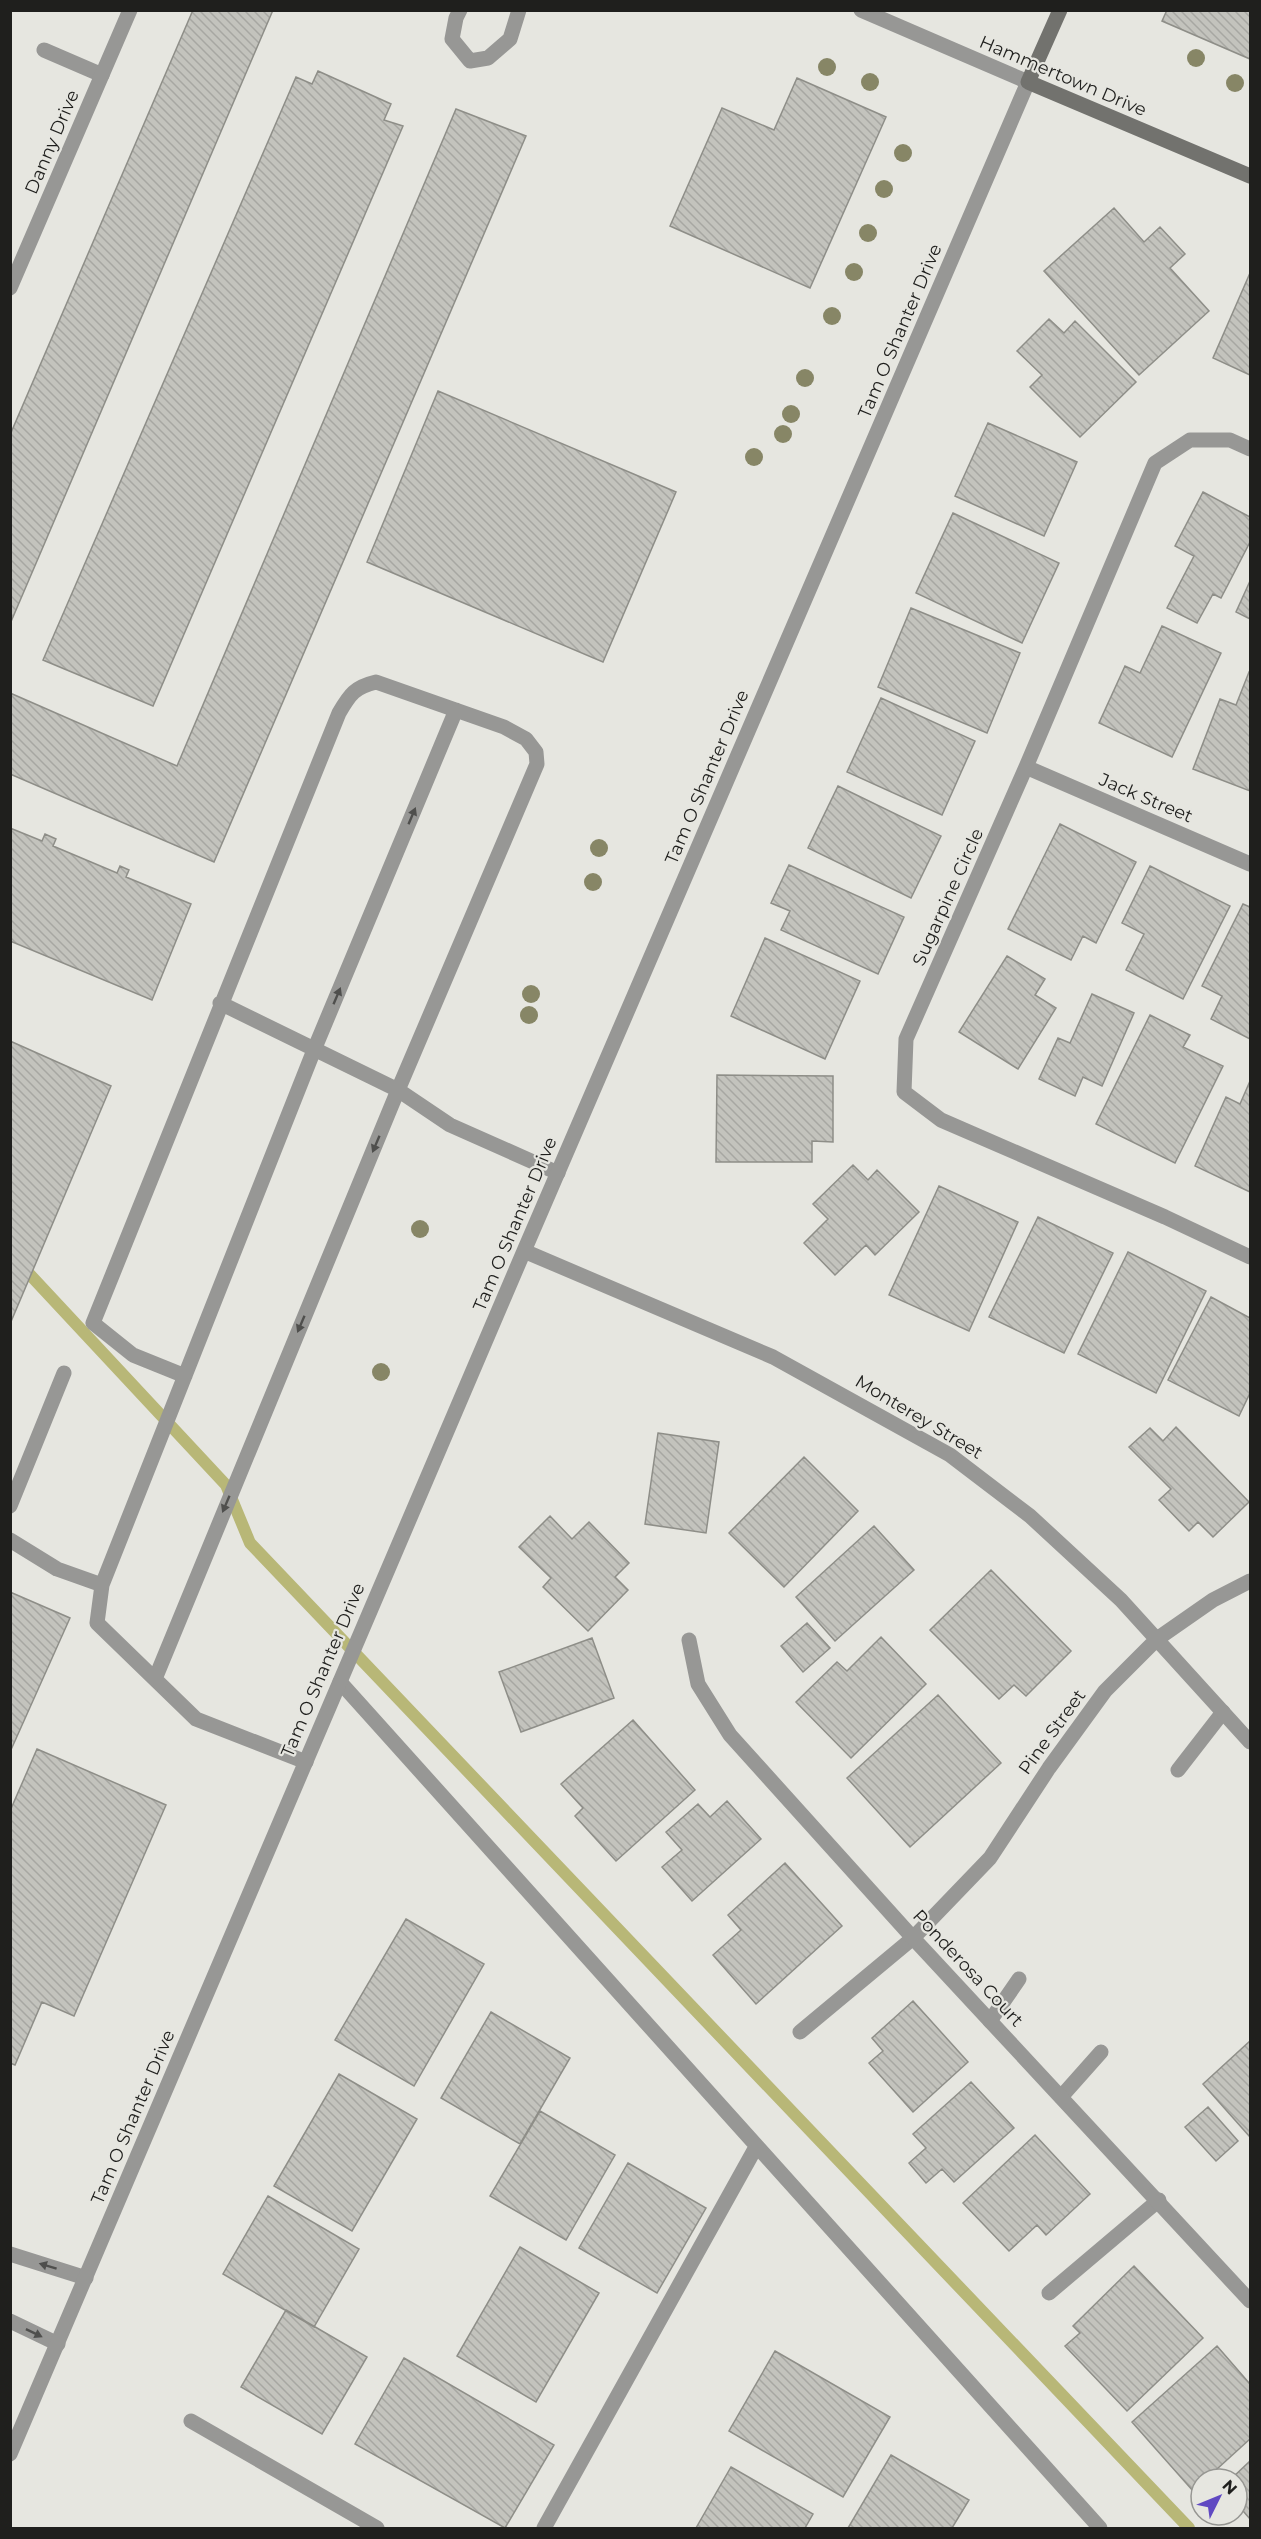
<svg xmlns="http://www.w3.org/2000/svg" width="1261" height="2539" viewBox="0 0 1261 2539" font-family="Montserrat,sans-serif">
<defs>
<pattern id="building-back-hatch" width="6" height="6" patternUnits="userSpaceOnUse" patternTransform="scale(1.5)"><rect width="6" height="6" fill="#c3c3bd"/><path d="M-1 5l2 2M0 0l6 6M5-1l2 2" fill="none" stroke="#a7a7a2"/></pattern>
</defs>
<rect width="100%" height="100%" fill="#e6e6e0"/>
<g fill="none" stroke-linecap="round" stroke-linejoin="round">
<path stroke="#b8b777" stroke-width="12" d="M20 1264 226 1485 250 1543 1189 2528"/>
</g>
<path fill="url(#building-back-hatch)" stroke="#8e8e88" stroke-width="1.5" d="M193 10H273L10 624V435Z
M1167 10H1250V59L1162 21Z
M318 71 391 104 384 120 403 126 153 706 43 660 296 77 312 84Z
M797 78 886 117 810 288 670 226 722 108 774 130Z
M456 109 526 136 214 862 10 774V693L177 766Z
M1114 208 1144 242 1160 227 1185 254 1170 268 1209 311 1139 375 1044 271Z
M1250 273V375L1213 358Z
M1049 319 1064 333 1075 321 1136 382 1080 437 1030 387 1042 375 1017 351Z
M438 391 676 492 603 662 367 562Z
M988 423 1077 462 1044 536 955 496Z
M1203 492 1250 517V542L1221 598 1213 594 1197 623 1167 608 1194 556 1175 546Z
M953 513 1059 563 1022 643 916 593Z
M1250 581V619L1236 612Z
M911 608 1020 653 987 733 878 687Z
M1162 626 1221 653 1172 757 1099 723 1125 666 1140 673Z
M1249 672 1250 673V791L1193 769 1220 699 1236 705Z
M881 698 975 741 942 815 847 772Z
M838 786 941 836 911 898 808 848Z
M1060 824 1136 862 1096 943 1083 936 1071 960 1008 929Z
M10 828 42 841 45 834 56 839 53 846 117 873 120 866 129 870 126 877 191 904 152 1000 10 941Z
M789 865 904 917 878 974 781 930 790 911 771 903Z
M1150 866 1230 906 1183 999 1126 970 1144 934 1122 923Z
M1243 904 1250 907V1039L1211 1019 1222 996 1202 986Z
M765 938 860 981 825 1059 731 1016Z
M1007 956 1045 979 1035 995 1056 1008 1018 1069 959 1032Z
M1092 994 1134 1013 1102 1086 1083 1077 1075 1096 1039 1079 1058 1038 1070 1043Z
M1150 1015 1190 1035 1183 1047 1223 1066 1175 1163 1096 1124Z
M10 1041 111 1086 10 1324Z
M717 1075 833 1076V1142L812 1141V1162H716Z
M1250 1081V1192L1195 1166 1226 1097 1240 1104Z
M853 1165 868 1180 877 1170 919 1212 875 1255 866 1245 835 1275 804 1243 828 1219 813 1204Z
M939 1186 1018 1222 969 1331 889 1295Z
M1038 1217 1113 1253 1064 1353 989 1317Z
M1128 1252 1206 1291 1156 1393 1078 1354Z
M1211 1297 1250 1318V1393L1239 1416 1168 1380Z
M1176 1427 1249 1502 1213 1537 1198 1522 1189 1531 1159 1500 1171 1489 1129 1447 1150 1428 1163 1441Z
M658 1433 719 1442 706 1533 645 1524Z
M804 1457 858 1511 784 1587 729 1533Z
M550 1516 572 1539 589 1522 629 1563 615 1577 628 1590 588 1631 543 1587 551 1578 519 1547Z
M874 1526 914 1570 835 1641 796 1597Z
M991 1570 1071 1651 1026 1696 1014 1685 999 1699 930 1630Z
M10 1592 70 1618 10 1752Z
M807 1623 830 1648 803 1672 781 1646Z
M881 1637 926 1684 851 1758 796 1702 837 1662 847 1671Z
M592 1638 614 1698 521 1732 499 1672Z
M938 1695 1001 1763 910 1847 847 1778Z
M633 1720 695 1790 616 1861 575 1816 583 1808 561 1784Z
M37 1749 166 1805 74 2016 42 2002 15 2065 10 2063V1811Z
M727 1801 761 1839 692 1901 662 1867 682 1850 666 1832 698 1804 710 1817Z
M785 1863 842 1926 756 2004 713 1955 741 1930 728 1915Z
M406 1919 484 1964 414 2086 335 2040Z
M913 2001 968 2062 913 2112 869 2063 883 2051 872 2038Z
M491 2012 570 2058 520 2144 441 2098Z
M1250 2041V2137L1203 2084Z
M339 2074 417 2119 352 2231 274 2186Z
M971 2082 1014 2128 954 2182 942 2169 926 2183 909 2163 926 2148 913 2134Z
M1208 2107 1238 2141 1216 2161 1185 2127Z
M540 2111 615 2155 566 2240 490 2196Z
M1035 2135 1090 2194 1046 2235 1037 2225 1009 2251 963 2203Z
M628 2163 706 2208 657 2293 579 2248Z
M268 2196 359 2249 314 2327 223 2274Z
M520 2247 599 2293 536 2402 457 2356Z
M1134 2266 1203 2338 1127 2411 1065 2346 1080 2333 1073 2326Z
M286 2310 367 2357 322 2434 241 2387Z
M1217 2346 1250 2384V2439L1206 2479H1201V2483L1193 2491 1132 2422Z
M775 2351 890 2417 843 2497 729 2431Z
M404 2358 554 2445 505 2528 355 2444Z
M891 2455 969 2500 952 2528H848Z
M1250 2461V2519L1237 2504V2479H1231Z
M731 2467 813 2514 805 2528H696Z"/>
<g fill="none" stroke-linecap="round" stroke-linejoin="round">
<path stroke="#979795" stroke-width="15" d="M460 10 456 18 452 39 470 61 488 58 510 39 519 10
M44 50 102 75
M185 1376 133 1355 93 1323 339 713C350 694 355 687 376 682L504 727 526 739 536 752 537 764 398 1090 450 1125 558 1173
M10 1506 64 1373
M10 1540 57 1569 102 1585 97 1623 196 1719 306 1762
M102 1585 314 1050 456 710
M155 1679 398 1090 220 1003
M340 1682 1100 2528
M1178 1770 1223 1712
M990 2021 1019 1979
M800 2032 913 1938
M1061 2097 1101 2052
M10 2254 86 2278
M1049 2293 1159 2200
M10 2321 58 2344
M191 2421 377 2528
M544 2528 756 2147"/>
<path stroke="#979795" stroke-width="15" d="M10 288 130 10
M1250 449 1230 440H1190L1155 463 1026 767 906 1039 904 1092 941 1120 1165 1217 1250 1257
M1026 767 1250 864
M524 1251 773 1357 950 1455 1030 1516 1121 1600 1250 1742
M689 1640 698 1684 730 1735 913 1938 1250 2301
M913 1938 990 1858 1049 1768 1105 1691 1157 1639 1213 1600 1250 1581
M10 2454 524 1251 1028 82 861 10"/>
<path stroke="#72726e" stroke-width="15" d="M1060 10 1028 82 1250 176"/>
</g>
<g fill="#878666">
<circle cx="1196" cy="58" r="9"/>
<circle cx="827" cy="67" r="9"/>
<circle cx="870" cy="82" r="9"/>
<circle cx="1235" cy="83" r="9"/>
<circle cx="903" cy="153" r="9"/>
<circle cx="884" cy="189" r="9"/>
<circle cx="868" cy="233" r="9"/>
<circle cx="854" cy="272" r="9"/>
<circle cx="832" cy="316" r="9"/>
<circle cx="805" cy="378" r="9"/>
<circle cx="791" cy="414" r="9"/>
<circle cx="783" cy="434" r="9"/>
<circle cx="754" cy="457" r="9"/>
<circle cx="599" cy="848" r="9"/>
<circle cx="593" cy="882" r="9"/>
<circle cx="531" cy="994" r="9"/>
<circle cx="529" cy="1015" r="9"/>
<circle cx="420" cy="1229" r="9"/>
<circle cx="381" cy="1372" r="9"/>
</g>
<defs><path id="oneway-solid" d="M-6-.8H1V-3.2L6.5 0L1 3.2V.8H-6Z" transform="scale(1.5)"/></defs>
<g fill="#4f4f4d">
<use href="#oneway-solid" transform="translate(412 816) rotate(-67)"/>
<use href="#oneway-solid" transform="translate(337 996) rotate(-67)"/>
<use href="#oneway-solid" transform="translate(376 1144) rotate(113)"/>
<use href="#oneway-solid" transform="translate(301 1324) rotate(113)"/>
<use href="#oneway-solid" transform="translate(226 1504) rotate(113)"/>
<use href="#oneway-solid" transform="translate(48 2266) rotate(-163)"/>
<use href="#oneway-solid" transform="translate(34 2333) rotate(26)"/>
</g>
<g text-anchor="middle" dominant-baseline="central" stroke-width="4.5" stroke-linejoin="round" paint-order="stroke">
<g font-size="18" fill="#1f1f1d" stroke="#e6e6e0">
<text transform="translate(1063 76) rotate(23)">Hammertown Drive</text>
<text transform="translate(52 142) rotate(-67)">Danny Drive</text>
<text transform="translate(900 331) rotate(-67)">Tam O Shanter Drive</text>
<text transform="translate(707 777) rotate(-67)">Tam O Shanter Drive</text>
<text transform="translate(1146 798) rotate(23)">Jack Street</text>
<text transform="translate(948 897) rotate(-66)">Sugarpine Circle</text>
<text transform="translate(515 1224) rotate(-67)">Tam O Shanter Drive</text>
<text transform="translate(919 1417) rotate(31)">Monterey Street</text>
<text transform="translate(323 1670) rotate(-67)">Tam O Shanter Drive</text>
<text transform="translate(1052 1732) rotate(-54)">Pine Street</text>
<text transform="translate(968 1968) rotate(47)">Ponderosa Court</text>
<text transform="translate(133 2117) rotate(-67)">Tam O Shanter Drive</text>
</g>
</g>
<rect width="1261" height="2539" fill="none" stroke="#1f1f1d" stroke-width="24"/>
<g transform="translate(1219 2497) rotate(47)"><circle r="28" fill="#e6e6e0" stroke="#969692" stroke-width="1.5"/>
<path d="M0-4.5L10 22L0 15L-10 22Z" fill="#6049c2"/>
<text y="-9" font-size="16" font-weight="bold" text-anchor="middle" fill="#1f1f1d">N</text>
</g>
</svg>
